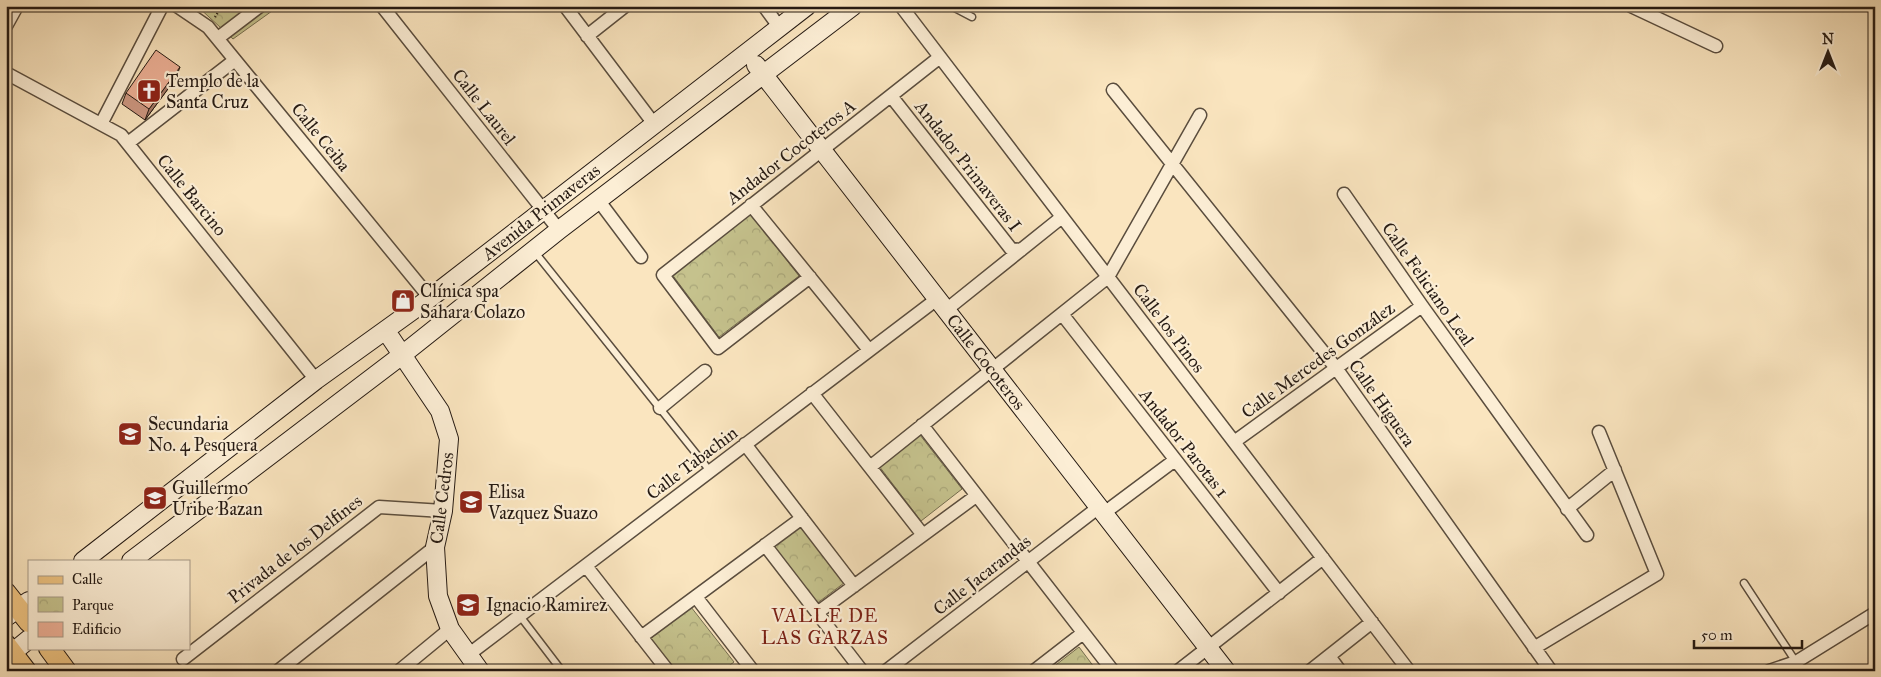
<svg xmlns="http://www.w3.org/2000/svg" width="1881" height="677" viewBox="0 0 1881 677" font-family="'IM FELL Great Primer',serif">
<defs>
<pattern id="park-crowns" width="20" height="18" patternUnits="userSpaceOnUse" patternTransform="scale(1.25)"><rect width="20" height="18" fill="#c5c28d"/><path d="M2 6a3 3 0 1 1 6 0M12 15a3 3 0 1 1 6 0" fill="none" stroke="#a9a679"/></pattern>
</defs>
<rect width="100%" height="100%" fill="#fae5bf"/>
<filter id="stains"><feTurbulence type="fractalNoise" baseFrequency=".004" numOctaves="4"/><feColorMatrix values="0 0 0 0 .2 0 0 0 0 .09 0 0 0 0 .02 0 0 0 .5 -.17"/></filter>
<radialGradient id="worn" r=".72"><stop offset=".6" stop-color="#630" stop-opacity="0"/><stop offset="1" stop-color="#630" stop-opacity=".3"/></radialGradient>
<path fill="url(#park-crowns)" stroke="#756e50" d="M197 6H279L233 39Z
M750 213 799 276 719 337 671 273Z
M920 435 962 489 921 521 879 466Z
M799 525 844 583 816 604 772 545Z
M691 607 734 662 722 671H675L650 639Z
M1079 647 1097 671H1048Z"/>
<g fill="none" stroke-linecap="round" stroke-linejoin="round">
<defs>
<path id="lane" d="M951 6 972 17
M534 251 710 471
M1744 583 1796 662
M520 616 562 671"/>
<path id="street" d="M177 6 208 27 430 298
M382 6 559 230
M565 6 654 124
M764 6 780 28
M901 6 1409 671
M1631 6 1716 46
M6 26 17 6
M587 36 625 6
M218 38 260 6
M6 73 121 135 316 380
M1113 90 1336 368 1551 671
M891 96 1011 249 1021 250
M101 124 162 6
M128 143 235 60
M1344 194 1422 306 1587 535
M599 201 641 257
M751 205 869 350
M810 277 718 348 663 275 940 57
M946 310 1062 217
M1062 314 1279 593
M812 393 923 535
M660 408 705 371
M922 425 1113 671
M1234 442 1422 306
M745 444 854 586
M870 467 1108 277 1200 115
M1567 509 1615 470
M1104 513 1175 460
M765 545 862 671
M586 566 668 671
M696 597 753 671
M817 613 976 496
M641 637 802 518
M1534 648 1657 574 1599 432
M468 655 937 299
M1329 656 1340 671
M183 659 379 507 443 511
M278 671 435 547
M399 671 450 629
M886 671 1099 507
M1034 671 1083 633
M1178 671 1323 558
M1310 671 1372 622
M1769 671 1796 662 1875 613"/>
<path id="secondary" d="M756 65 1226 671
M386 331 440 411 449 439 443 511 435 547 438 596 450 629 480 671
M83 561 316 380 430 298 807 6
M131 561 402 355 559 230 853 6
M6 617 29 601
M12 653 29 639"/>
<path id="primary" d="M6 593 29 622
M6 645 26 671
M49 648 66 671"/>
</defs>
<use href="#lane" stroke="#5a4d3e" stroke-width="9"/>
<use href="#street" stroke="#5a4d3e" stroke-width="15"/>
<use href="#secondary" stroke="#251a13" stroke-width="20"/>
<use href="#primary" stroke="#251a13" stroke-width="22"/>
<path stroke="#251a13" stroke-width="2.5" stroke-dasharray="1 2.5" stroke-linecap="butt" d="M215 17 222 6"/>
<use href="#lane" stroke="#fceed5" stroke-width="6"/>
<use href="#street" stroke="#fceed5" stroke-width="12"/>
<use href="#secondary" stroke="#fceed5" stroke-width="18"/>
<use href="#primary" stroke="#edc280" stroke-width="20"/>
</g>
<path fill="#cc9781" stroke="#251a13" d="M176 78 145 120 122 104 126 93Z"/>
<path fill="#a67b69" stroke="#251a13" d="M180 67 176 78 145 120 149 109Z"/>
<path fill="#edb096" stroke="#251a13" d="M156 50 180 67 149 109 126 93Z"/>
<defs>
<symbol id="church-square" viewBox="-11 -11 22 22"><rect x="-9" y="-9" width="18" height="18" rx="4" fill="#8f2418" stroke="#fceed5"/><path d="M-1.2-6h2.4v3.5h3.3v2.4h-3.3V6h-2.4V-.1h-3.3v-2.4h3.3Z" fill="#fff"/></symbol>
<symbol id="shop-square" viewBox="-11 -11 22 22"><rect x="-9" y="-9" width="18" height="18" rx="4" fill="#8f2418" stroke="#fceed5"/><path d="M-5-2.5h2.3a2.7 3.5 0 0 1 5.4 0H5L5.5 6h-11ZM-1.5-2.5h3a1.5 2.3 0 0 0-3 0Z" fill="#fff"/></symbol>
<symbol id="school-square" viewBox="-11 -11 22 22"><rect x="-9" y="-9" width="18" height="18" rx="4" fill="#8f2418" stroke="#fceed5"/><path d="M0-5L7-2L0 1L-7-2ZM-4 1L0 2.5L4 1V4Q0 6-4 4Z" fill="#fff"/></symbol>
</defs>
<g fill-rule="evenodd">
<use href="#church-square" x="135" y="77" width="28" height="28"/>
<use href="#shop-square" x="389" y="287" width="28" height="28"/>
<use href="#school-square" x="116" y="420" width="28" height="28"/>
<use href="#school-square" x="141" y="484" width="28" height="28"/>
<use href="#school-square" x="457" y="488" width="28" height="28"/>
<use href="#school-square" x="454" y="591" width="28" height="28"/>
</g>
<g text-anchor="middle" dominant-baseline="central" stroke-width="4.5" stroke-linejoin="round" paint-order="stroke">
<g font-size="18" fill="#251a13" stroke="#fceed5" text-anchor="start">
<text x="166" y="81">Templo de la<tspan x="166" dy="21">Santa Cruz</tspan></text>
<text x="420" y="291">Clínica spa<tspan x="420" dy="21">Sahara Colazo</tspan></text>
<text x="148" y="424">Secundaria<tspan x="148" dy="21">No. 4 Pesquera</tspan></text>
<text x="172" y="488">Guillermo<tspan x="172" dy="21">Uribe Bazan</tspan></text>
<text x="488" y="492">Elisa<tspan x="488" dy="21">Vazquez Suazo</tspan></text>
<text x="486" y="605">Ignacio Ramirez</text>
</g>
<g font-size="18" fill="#251a13" stroke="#fceed5">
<text transform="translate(484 107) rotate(52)">Calle Laurel</text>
<text transform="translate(321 137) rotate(51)">Calle Ceiba</text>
<text transform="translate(791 152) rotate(-38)">Andador Cocoteros A</text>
<text transform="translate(968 166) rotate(52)">Andador Primaveras I</text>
<text transform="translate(192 195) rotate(51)">Calle Barcino</text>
<text transform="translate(541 212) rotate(-38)">Avenida Primaveras</text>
<text transform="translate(1428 284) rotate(55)">Calle Feliciano Leal</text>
<text transform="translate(1169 328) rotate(53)">Calle los Pinos</text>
<text transform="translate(1318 360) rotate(-36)">Calle Mercedes González</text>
<text transform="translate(986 362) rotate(52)">Calle Cocoteros</text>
<text transform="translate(1382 403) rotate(55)">Calle Higuera</text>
<text transform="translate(1184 443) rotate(52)">Andador Parotas 1</text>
<text transform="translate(692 463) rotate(-37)">Calle Tabachin</text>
<text transform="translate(442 498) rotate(-83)">Calle Cedros</text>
<text transform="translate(295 549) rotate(-38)">Privada de los Delfines</text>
<text transform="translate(982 575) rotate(-38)">Calle Jacarandas</text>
</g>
<g font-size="19" letter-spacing="1" fill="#7a1f14" stroke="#fceed5">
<text x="825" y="615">VALLE DE<tspan x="825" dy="22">LAS GARZAS</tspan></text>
</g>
</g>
<rect width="1881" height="677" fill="none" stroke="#fae5bf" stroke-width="25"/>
<rect x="8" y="8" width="1866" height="662" fill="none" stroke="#251a13" stroke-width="2.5"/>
<rect x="12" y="12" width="1856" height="652" fill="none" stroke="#251a13"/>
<rect x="28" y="560" width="162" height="90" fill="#fceed5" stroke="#a69987"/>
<rect x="38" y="576" width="25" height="8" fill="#edc280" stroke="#a69987"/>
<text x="72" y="584" font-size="15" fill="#251a13">Calle</text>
<rect x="38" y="597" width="25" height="15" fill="url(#park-crowns)" stroke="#a69987"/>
<text x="72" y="610" font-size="15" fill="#251a13">Parque</text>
<rect x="38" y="622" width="25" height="15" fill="#edb096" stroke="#a69987"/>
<text x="72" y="634" font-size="15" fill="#251a13">Edificio</text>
<g transform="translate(1828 52)" stroke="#fceed5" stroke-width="4" paint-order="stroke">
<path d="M0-4L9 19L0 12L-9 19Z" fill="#251a13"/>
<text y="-8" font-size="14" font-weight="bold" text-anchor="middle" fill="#251a13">N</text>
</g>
<path d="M1694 640v8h108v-8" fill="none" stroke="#251a13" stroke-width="2.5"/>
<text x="1701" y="640" font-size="15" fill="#251a13" stroke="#fceed5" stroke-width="4" paint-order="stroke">50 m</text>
<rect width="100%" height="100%" filter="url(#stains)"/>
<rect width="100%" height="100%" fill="url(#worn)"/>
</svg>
